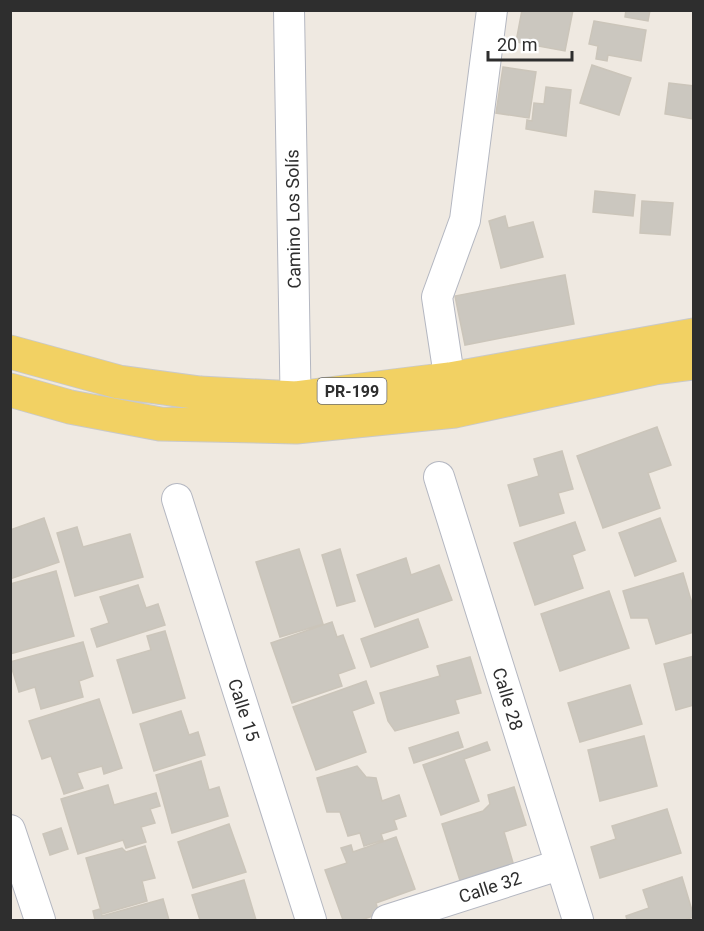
<svg xmlns="http://www.w3.org/2000/svg" width="704" height="931" viewBox="0 0 704 931" font-family="Roboto,sans-serif">
<rect width="100%" height="100%" fill="#efe9e1"/>
<path fill="#cbc7bf" stroke="#cbc5ba" stroke-width="1.5" d="M522 10H573L565 51 516 42Z
M626 10H650L648 21 625 17Z
M594 21 646 30 641 61 608 55 607 61 596 59 598 46 589 44Z
M592 65 631 78 619 115 580 103Z
M503 67 536 72 529 118 496 113Z
M669 83 694 86V119L665 114Z
M546 87 571 90 566 136 526 129 527 120 532 121 534 103 544 104Z
M595 191 635 195 633 216 593 212Z
M642 201 673 203 670 235 640 233Z
M505 216 508 228 533 222 543 257 501 268 489 221Z
M565 275 574 324 465 345 455 296Z
M657 427 671 465 648 473 660 508 603 528 577 456Z
M562 451 573 489 558 493 564 513 520 526 508 485 539 476 534 459Z
M44 518 59 562 10 579V530Z
M660 518 676 561 635 576 619 533Z
M575 522 585 550 572 555 583 588 535 605 514 543Z
M77 527 83 547 130 534 143 577 75 596 57 533Z
M299 549 323 624 280 637 256 562Z
M340 549 355 601 337 606 322 555Z
M406 558 411 575 439 565 452 600 375 627 357 575Z
M56 571 74 636 10 654V584Z
M683 573 694 610V632L656 644 648 618H631L623 591Z
M138 585 146 608 158 604 165 625 97 647 91 629 109 623 100 597Z
M609 591 629 648 560 671 541 614Z
M418 619 428 647 371 667 361 639Z
M332 622 337 637 343 635 355 668 338 674 342 686 292 703 271 643Z
M165 631 185 698 133 713 117 660 151 650 147 636Z
M83 642 93 676 79 681 83 697 41 709 35 687 19 692 10 662Z
M694 656V705L676 710 664 664Z
M470 657 481 693 455 700 459 713 395 731 388 721 380 693 440 676 437 666Z
M366 681 374 703 352 711 366 752 316 770 293 707Z
M630 685 642 724 580 742 568 703Z
M99 699 122 768 104 774 102 766 77 773 83 788 64 794 51 756 42 759 29 721Z
M181 711 189 735 198 732 205 755 154 771 140 724Z
M458 732 463 747 414 763 409 748Z
M644 736 657 786 600 801 588 750Z
M487 742 490 750 464 759 479 801 441 815 423 765Z
M201 761 209 790 219 787 228 816 172 833 156 775Z
M357 766 366 777 376 778 382 801 399 795 406 816 394 820 397 829 381 834 383 840 364 846 360 833 348 836 340 812H327L317 778Z
M108 785 114 805 156 793 160 806 150 809 155 823 141 827 146 842 126 848 123 840 78 854 61 799Z
M514 787 526 825 504 832 516 873 463 890 442 824 483 811 490 804 488 795Z
M667 809 681 853 600 878 591 847 616 839 612 826Z
M229 824 246 872 193 888 178 842Z
M61 828 68 849 50 855 43 834Z
M396 837 415 889 376 903 379 914 361 920H343L325 870 347 863 341 848 351 845 353 852Z
M145 846 155 878 142 881 147 901 102 914 86 858 122 848 126 852Z
M682 877 694 917 684 920H627L626 916 649 908 643 890Z
M244 880 256 920H200L192 895Z
M163 899 169 920H95L93 911 100 909 102 916Z"/>
<g fill="none" stroke-linecap="round" stroke-linejoin="round">
<defs>
<path id="minor" d="M289 10 296 421
M453 402 437 297 465 220 492 10
M439 477 578 920
M177 499 311 920
M10 830 40 920
M387 920 559 865"/>
<path id="primary" d="M10 352 119 382 200 393 296 398 450 379 694 335
M10 390 70 407 160 424 296 427 455 411 655 368 694 363"/>
</defs>
<use href="#minor" stroke="#b4b7c1" stroke-width="32"/>
<use href="#primary" stroke="#c9c9c9" stroke-width="35"/>
<use href="#minor" stroke="#fff" stroke-width="30"/>
<use href="#primary" stroke="#f2d163" stroke-width="33"/>
</g>
<g text-anchor="middle" dominant-baseline="central" stroke-width="4.5" stroke-linejoin="round" paint-order="stroke">
<rect fill="#fff" stroke="#6d6d6d" stroke-width="1.5" x="317.5" y="378" width="69" height="26" rx="4.5"/>
<g font-size="16" font-weight="bold" fill="#2e2e2e">
<text x="352" y="391">PR-199</text>
</g>
<g font-size="18" fill="#2e2e2e" stroke="#fff">
<text transform="translate(293 219) rotate(-91)">Camino Los Solís</text>
<text transform="translate(508 699) rotate(73)">Calle 28</text>
<text transform="translate(244 710) rotate(72)">Calle 15</text>
<text transform="translate(490 887) rotate(-18)">Calle 32</text>
</g>
</g>
<rect width="704" height="931" fill="none" stroke="#2e2e2e" stroke-width="24"/>
<path d="M488 51v9h84v-9" fill="none" stroke="#2e2e2e" stroke-width="3"/>
<text x="497" y="51" font-size="18" fill="#2e2e2e" stroke="#ffffff" stroke-width="4.5" paint-order="stroke">20 m</text>
</svg>
